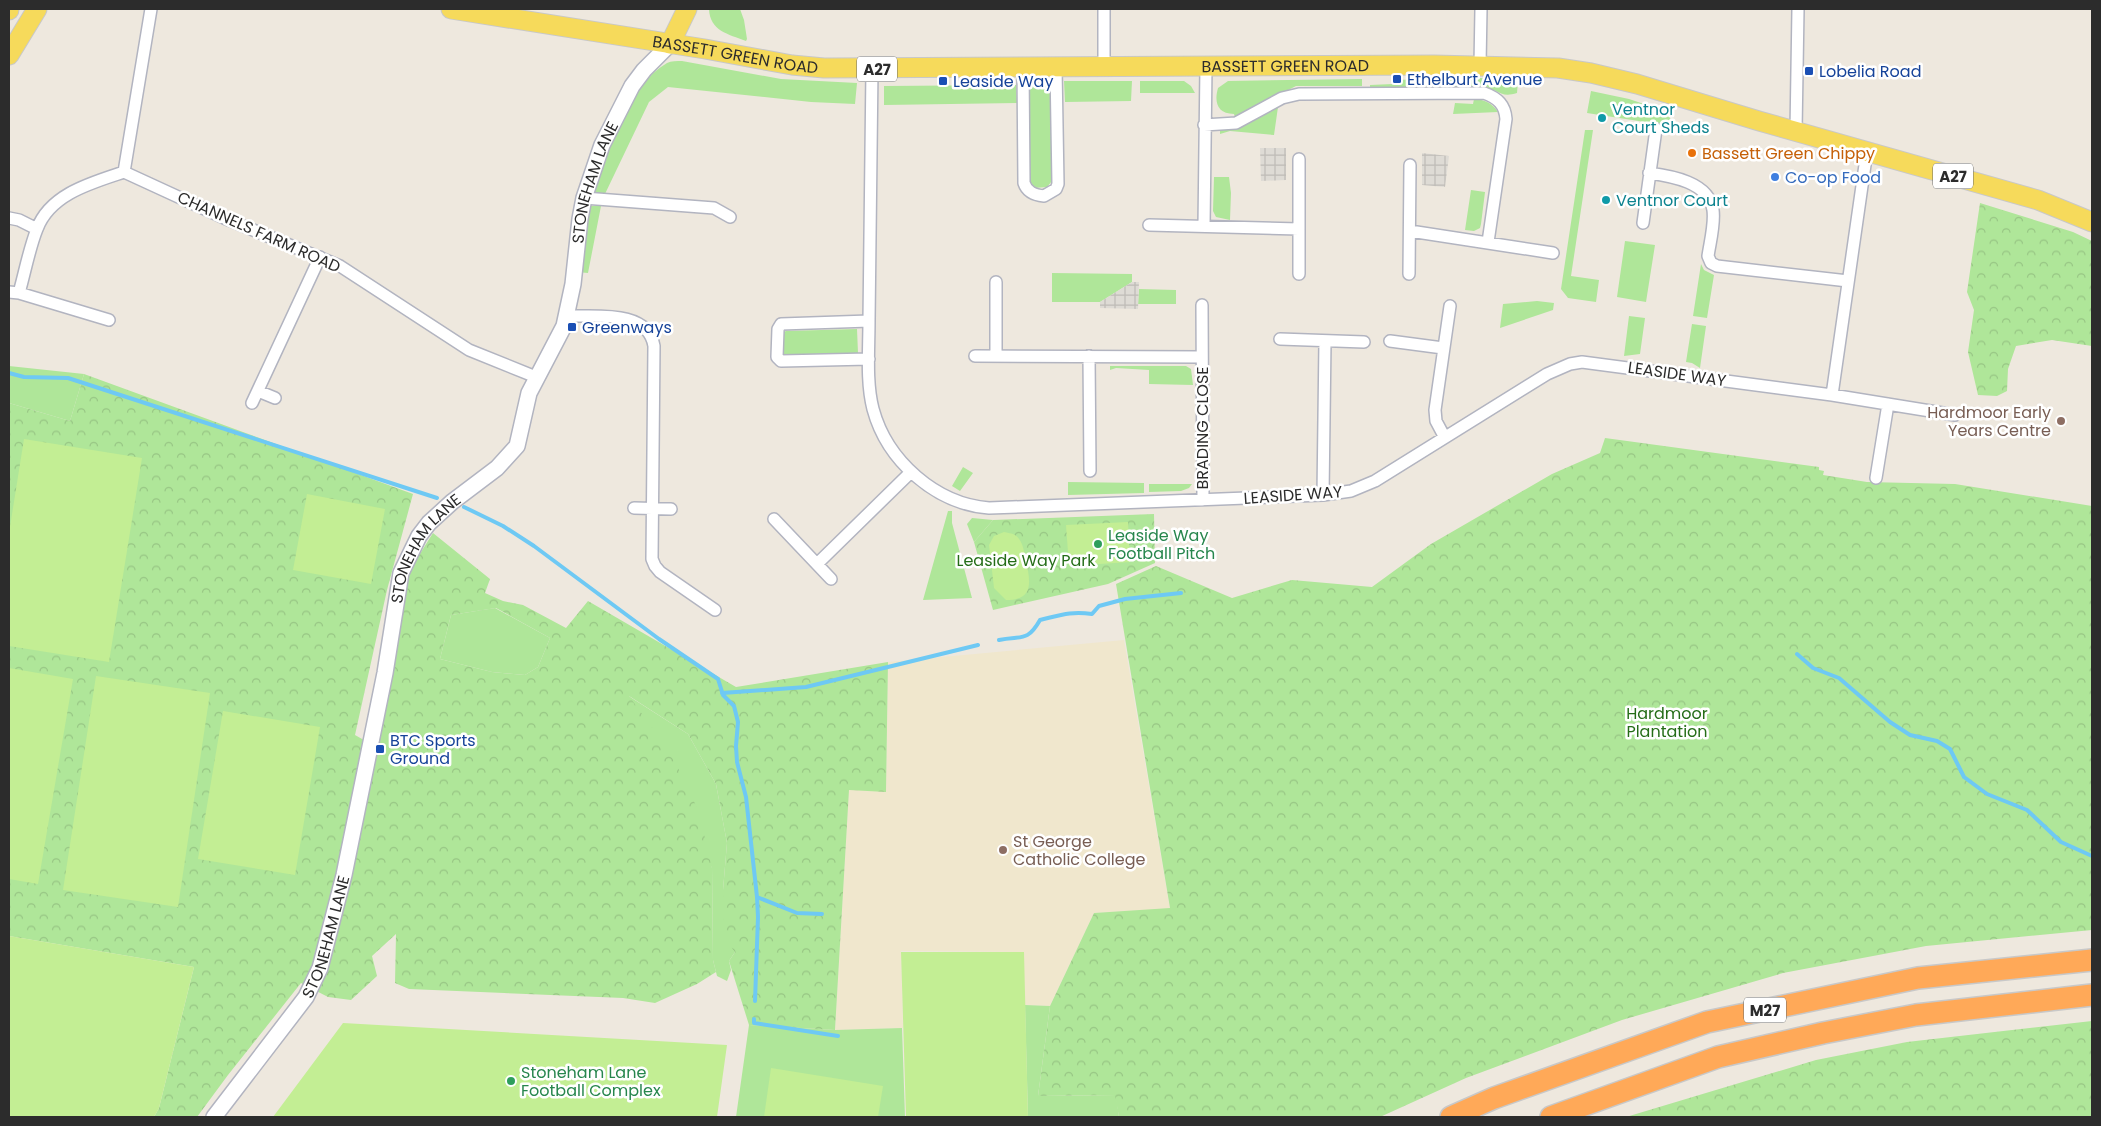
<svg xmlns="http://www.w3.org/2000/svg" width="2101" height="1126" viewBox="0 0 2101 1126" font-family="Poppins,sans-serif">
<defs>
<pattern id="forest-crowns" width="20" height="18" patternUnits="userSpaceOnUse" patternTransform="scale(1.25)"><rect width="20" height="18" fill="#afe699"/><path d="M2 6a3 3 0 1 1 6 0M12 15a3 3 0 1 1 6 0" fill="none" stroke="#97c584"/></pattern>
<pattern id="plaza-grid" width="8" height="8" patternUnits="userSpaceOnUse" patternTransform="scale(1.25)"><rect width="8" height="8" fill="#dedbd5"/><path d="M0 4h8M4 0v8" fill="none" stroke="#bfbcb7"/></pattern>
</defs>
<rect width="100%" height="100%" fill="#eee8de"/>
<path fill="#f0e7cd" d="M1124 640 1170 909 1094 913 1050 1006 1025 1005 1023 952 901 951 903 1028 835 1030 849 789 886 791 888 662Z"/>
<path fill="#afe699" d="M709 9H740L744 20 747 39 746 41C728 34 710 31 709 9Z
M682 61 781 79 857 83 855 104 811 102 668 87 649 102 604 196 589 195C605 155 628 85 667 63 671 61 677 61 682 61Z
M1467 78H1501L1518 81 1517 93C1507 96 1503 95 1494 90L1370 88V85L1393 84V80Z
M1362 79V86H1296L1235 117 1234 114C1217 114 1214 102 1218 88L1228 81Z
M1064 81H1132L1131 101 1065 102Z
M1140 81H1184L1191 86 1195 93H1140Z
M1028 84H1052V181L1047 187 1034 188 1028 180Z
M1016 85 1017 103 884 105V86Z
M1591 91 1629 99 1668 112 1670 116 1671 126 1587 113Z
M1474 99C1485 100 1491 102 1498 112L1453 114 1455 103 1473 104Z
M1278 107 1274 135 1230 131 1220 134V129H1237Z
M1585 130H1593L1571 276 1599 280 1596 302 1568 298 1561 289Z
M1214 177H1229L1231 193 1230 220 1216 217 1213 211Z
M1471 190 1485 192 1481 224 1480 228 1474 231 1465 230Z
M589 206H601L588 273 577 272Z
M1625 241 1655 245 1646 302 1617 297Z
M1701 264 1704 270 1714 275 1707 318 1693 316Z
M1052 273 1132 274V282L1100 302H1052Z
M1139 289 1176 290V304H1138Z
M1537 301 1554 303 1553 310 1500 328 1503 304Z
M1629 316 1645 318 1640 354 1624 356Z
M1692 324 1706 326 1700 368 1692 363 1686 362Z
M857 329 858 353 787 355H784L782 351 784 332 786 331Z
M9 366 84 374 70 421 9 403Z
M1110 366H1186L1191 369 1193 385 1149 384V370L1116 368 1110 370Z
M963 467 973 473 960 491 952 486Z
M1068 482 1144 483V493L1068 495Z
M1149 484H1192L1189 488 1181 491 1149 492Z
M948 511H952V523L972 598 923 600Z
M972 518 993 520 974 542 967 524Z
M495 608 550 638 538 667 525 675 492 672 440 659 451 615Z
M627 695 688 734 716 784 727 843 723 890 735 952 729 961 731 970 727 981 717 976 713 960 712 868Z
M1025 1005 1050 1006 1038 1096 1116 1095 1119 1117H1028Z
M749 1025 835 1030 902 1028 905 1117H736Z"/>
<path fill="url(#forest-crowns)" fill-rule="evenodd" d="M1980 203 2073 232 2092 241V346L2052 340 2016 346 2008 369 2007 391 1997 396 1978 395 1968 352 1974 310 1967 292Z
M84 374 413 494 387 590 355 735 378 748 390 687 404 579 433 533 490 579 485 593 503 601 523 605 566 628 588 601 736 687 888 662 886 792 849 790 835 1030 749 1025 729 961 735 952 723 937V890L727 843 716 784 688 734 629 696 672 755 699 812 712 868 713 960 716 972 697 984 655 1003 623 998 409 989 395 983 396 934 372 956 377 976 351 1000 328 997 301 983 228 1075 197 1117H154L159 1108 194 967 9 936V403L70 421ZM496 608 550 638 538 667 525 675 492 672 440 659 451 615Z
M1605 438 1819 467V470L1824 471 1823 475 1867 482 1955 484 2092 506V930L1926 946 1783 973 1622 1020 1466 1078 1380 1117H1119L1115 1095 1038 1096 1050 1006 1094 913 1170 908 1116 584 1156 566 1232 598 1292 580 1372 587 1431 544 1552 474 1600 453Z
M1154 514 1155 563 1108 584 993 610 974 542 993 520Z
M2092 1021V1117H1626L1816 1060 1907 1042Z"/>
<path fill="#c3ee94" d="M24 439 142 458 109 662 9 646V533Z
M307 494 385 509 371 584 293 570Z
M1128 522 1130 562 1069 566 1066 525Z
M1004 532C1007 533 1012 533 1015 535 1023 540 1024 552 1026 560 1030 581 1035 600 1006 600L994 588 989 545 994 536Z
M9 668 73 679 38 884 9 879Z
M96 676 210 693 178 907 63 890Z
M223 711 320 727 295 875 198 859Z
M9 936 194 967 159 1108 154 1117H9Z
M901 952H1024L1028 1117H906Z
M343 1023 727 1045 717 1117H273Z
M771 1068 883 1086 878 1117H764Z"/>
<path fill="url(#plaza-grid)" d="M1260 148H1286V180L1261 181Z
M1422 153 1449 156 1445 187 1422 185Z
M1132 282H1139L1138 309 1100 308V302Z"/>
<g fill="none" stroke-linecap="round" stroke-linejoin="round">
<path stroke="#6ec9f4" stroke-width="4" d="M9 373 24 377 68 378 437 498
M464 507 503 526 534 546 659 639 718 679 723 695 734 706 738 722 736 746 737 762 746 797 757 897 758 917 755 1001
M999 640C1021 635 1027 643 1040 620 1061 615 1071 611 1092 614L1099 606 1125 599 1181 593
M1797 654 1813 668 1839 678 1890 722 1910 735 1937 741 1950 749 1964 777 1987 794 2027 810 2061 842 2092 856
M722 693 806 687 978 645
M757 897 797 913 822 914
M754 1019V1023L838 1036"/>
<defs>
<path id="minor" d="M1104 9V67
M1480 65 1481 9
M1023 68 1024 183C1027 192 1034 195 1044 196L1056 189 1058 184 1056 68
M872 69 869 321C869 350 866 382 873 409 887 461 936 504 989 508L1323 495 1351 491 1375 481 1547 374 1570 364 1582 362 1832 395 1955 415
M1204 125 1236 123 1282 98 1299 94 1484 93C1498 98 1505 105 1506 119L1488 242
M1796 131 1798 9
M124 172 224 218 340 266 469 350 536 377
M124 172 151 9
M1649 173C1671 176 1709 182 1713 210 1715 224 1710 242 1708 256L1711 263 1717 266 1848 281
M584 198 714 208 730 217
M9 218 19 220 37 229
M1643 223 1656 129
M1149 225 1299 229
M1204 226 1206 66
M1410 231 1553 253
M1299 274V159
M1409 274 1410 165
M9 292 19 293 109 320
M19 293C25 272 29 249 37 229 50 194 91 183 124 172
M1202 305 1203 500
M567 316C595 317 648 309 654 346L652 559 655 566 660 572 715 610
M869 321 781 324 778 329 777 357 781 361 869 359
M1280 339 1364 342
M1390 341 1443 348
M975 356 1202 357
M996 356V282
M1089 356 1090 471
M258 391 275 398
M1832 395 1867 151
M252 403 320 257
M1444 436 1436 421 1435 410 1450 306
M1876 478 1888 404
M1323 495 1325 341
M634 508 671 509
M774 519 831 579
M817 564 911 472"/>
<g id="tertiary">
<path id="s1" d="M214 1117 306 997 320 968 344 875 385 673 401 573 419 536 429 523 452 502 497 468 517 446 529 393 564 326 573 284 580 219 584 198 602 145 632 86 644 70 670 44"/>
</g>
<g id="primary">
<path id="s2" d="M451 9 705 49 792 65 824 68 1434 65 1558 68 1591 73 1637 84 1759 121 2038 200 2092 222"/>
<path d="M9 10V9"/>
<path d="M670 44 687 9"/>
<path d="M9 55 37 9"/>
</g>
<path id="motorway" d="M1451 1117 1494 1098 1707 1022 1918 978 2092 960
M1551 1117 1718 1057 1823 1033 1916 1015 2092 995"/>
</defs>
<use href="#minor" stroke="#b2b4c0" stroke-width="14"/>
<use href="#tertiary" stroke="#b2b4c0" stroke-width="18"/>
<use href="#primary" stroke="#c8c8c8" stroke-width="21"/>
<use href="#motorway" stroke="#c8c8c8" stroke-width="24"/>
<use href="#minor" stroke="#fff" stroke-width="11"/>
<use href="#tertiary" stroke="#fff" stroke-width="15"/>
<use href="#primary" stroke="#f6da5b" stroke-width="19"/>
<use href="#motorway" stroke="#ffa958" stroke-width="21"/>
</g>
<g fill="#1a4fb4" stroke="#fff" stroke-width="2">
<rect x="1804" y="66" width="10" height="10" rx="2.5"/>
<rect x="1392" y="74" width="10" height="10" rx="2.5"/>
<rect x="938" y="76" width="10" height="10" rx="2.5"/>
<rect x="567" y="322" width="10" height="10" rx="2.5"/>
<rect x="375" y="744" width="10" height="10" rx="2.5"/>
</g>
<g fill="#0f9aa8" stroke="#fff" stroke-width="2">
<circle cx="1602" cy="118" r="5"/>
<circle cx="1606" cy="200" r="5"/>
</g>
<circle fill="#e8710a" stroke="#fff" stroke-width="2" cx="1692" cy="153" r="5"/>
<circle fill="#3f7fe0" stroke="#fff" stroke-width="2" cx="1775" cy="177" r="5"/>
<g fill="#8d6e63" stroke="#fff" stroke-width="2">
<circle cx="2061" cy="421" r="5"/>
<circle cx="1003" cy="850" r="5"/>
</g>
<g fill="#2e9e5b" stroke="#fff" stroke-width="2">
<circle cx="1098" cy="544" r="5"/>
<circle cx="511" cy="1081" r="5"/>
</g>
<g text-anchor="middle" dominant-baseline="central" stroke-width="5" stroke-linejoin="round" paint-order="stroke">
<g fill="#fff" stroke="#6b6b6b" stroke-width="1">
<rect x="857" y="56.5" width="40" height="25" rx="4"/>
<rect x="1933" y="163.5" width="40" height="25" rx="4"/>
<rect x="1744" y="997.5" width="42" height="25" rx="4"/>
</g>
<g font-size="15" font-weight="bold" fill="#2c2c2c">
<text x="877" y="69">A27</text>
<text x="1953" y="176">A27</text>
<text x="1765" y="1010">M27</text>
</g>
<g font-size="16" fill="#2c2c2c" stroke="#fff">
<text stroke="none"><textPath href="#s2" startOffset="288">BASSETT GREEN ROAD</textPath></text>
<text stroke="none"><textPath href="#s2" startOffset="839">BASSETT GREEN ROAD</textPath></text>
<text stroke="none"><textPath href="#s1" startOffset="1039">STONEHAM LANE</textPath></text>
<text transform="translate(259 232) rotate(24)">CHANNELS FARM ROAD</text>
<text transform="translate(1677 374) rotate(8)">LEASIDE WAY</text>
<text transform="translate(1202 428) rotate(-90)">BRADING CLOSE</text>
<text transform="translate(1293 495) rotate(-4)">LEASIDE WAY</text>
<text stroke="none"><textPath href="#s1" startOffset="620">STONEHAM LANE</textPath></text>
<text stroke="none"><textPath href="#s1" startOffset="215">STONEHAM LANE</textPath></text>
</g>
<g font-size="16" fill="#164399" stroke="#fff" text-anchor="start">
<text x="1819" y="71">Lobelia Road</text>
<text x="1407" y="79">Ethelburt Avenue</text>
<text x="953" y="81">Leaside Way</text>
<text x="582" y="327">Greenways</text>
<text x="390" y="740">BTC Sports<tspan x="390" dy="18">Ground</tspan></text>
</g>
<g font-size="16" fill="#0d838f" stroke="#fff" text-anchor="start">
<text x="1612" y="109">Ventnor<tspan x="1612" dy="18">Court Sheds</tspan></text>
<text x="1616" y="200">Ventnor Court</text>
</g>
<g font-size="16" fill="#c56008" stroke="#fff" text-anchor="start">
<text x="1702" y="153">Bassett Green Chippy</text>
</g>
<g font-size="16" fill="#366cbe" stroke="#fff" text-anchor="start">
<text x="1785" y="177">Co-op Food</text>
</g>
<g font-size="16" fill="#785e54" stroke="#fff" text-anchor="end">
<text x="2051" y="412">Hardmoor Early<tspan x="2051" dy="18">Years Centre</tspan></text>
<text x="1013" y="841" text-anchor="start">St George<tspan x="1013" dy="18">Catholic College</tspan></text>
</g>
<g font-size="16" fill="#27864d" stroke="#fff" text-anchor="start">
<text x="1108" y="535">Leaside Way<tspan x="1108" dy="18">Football Pitch</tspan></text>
<text x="521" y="1072">Stoneham Lane<tspan x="521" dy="18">Football Complex</tspan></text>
</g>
<g font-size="16" fill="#256d18" stroke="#fff">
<text x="1026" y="560">Leaside Way Park</text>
<text x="1667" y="713">Hardmoor<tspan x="1667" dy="18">Plantation</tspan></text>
</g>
</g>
<rect width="2101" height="1126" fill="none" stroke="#2c2c2c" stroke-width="20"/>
</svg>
